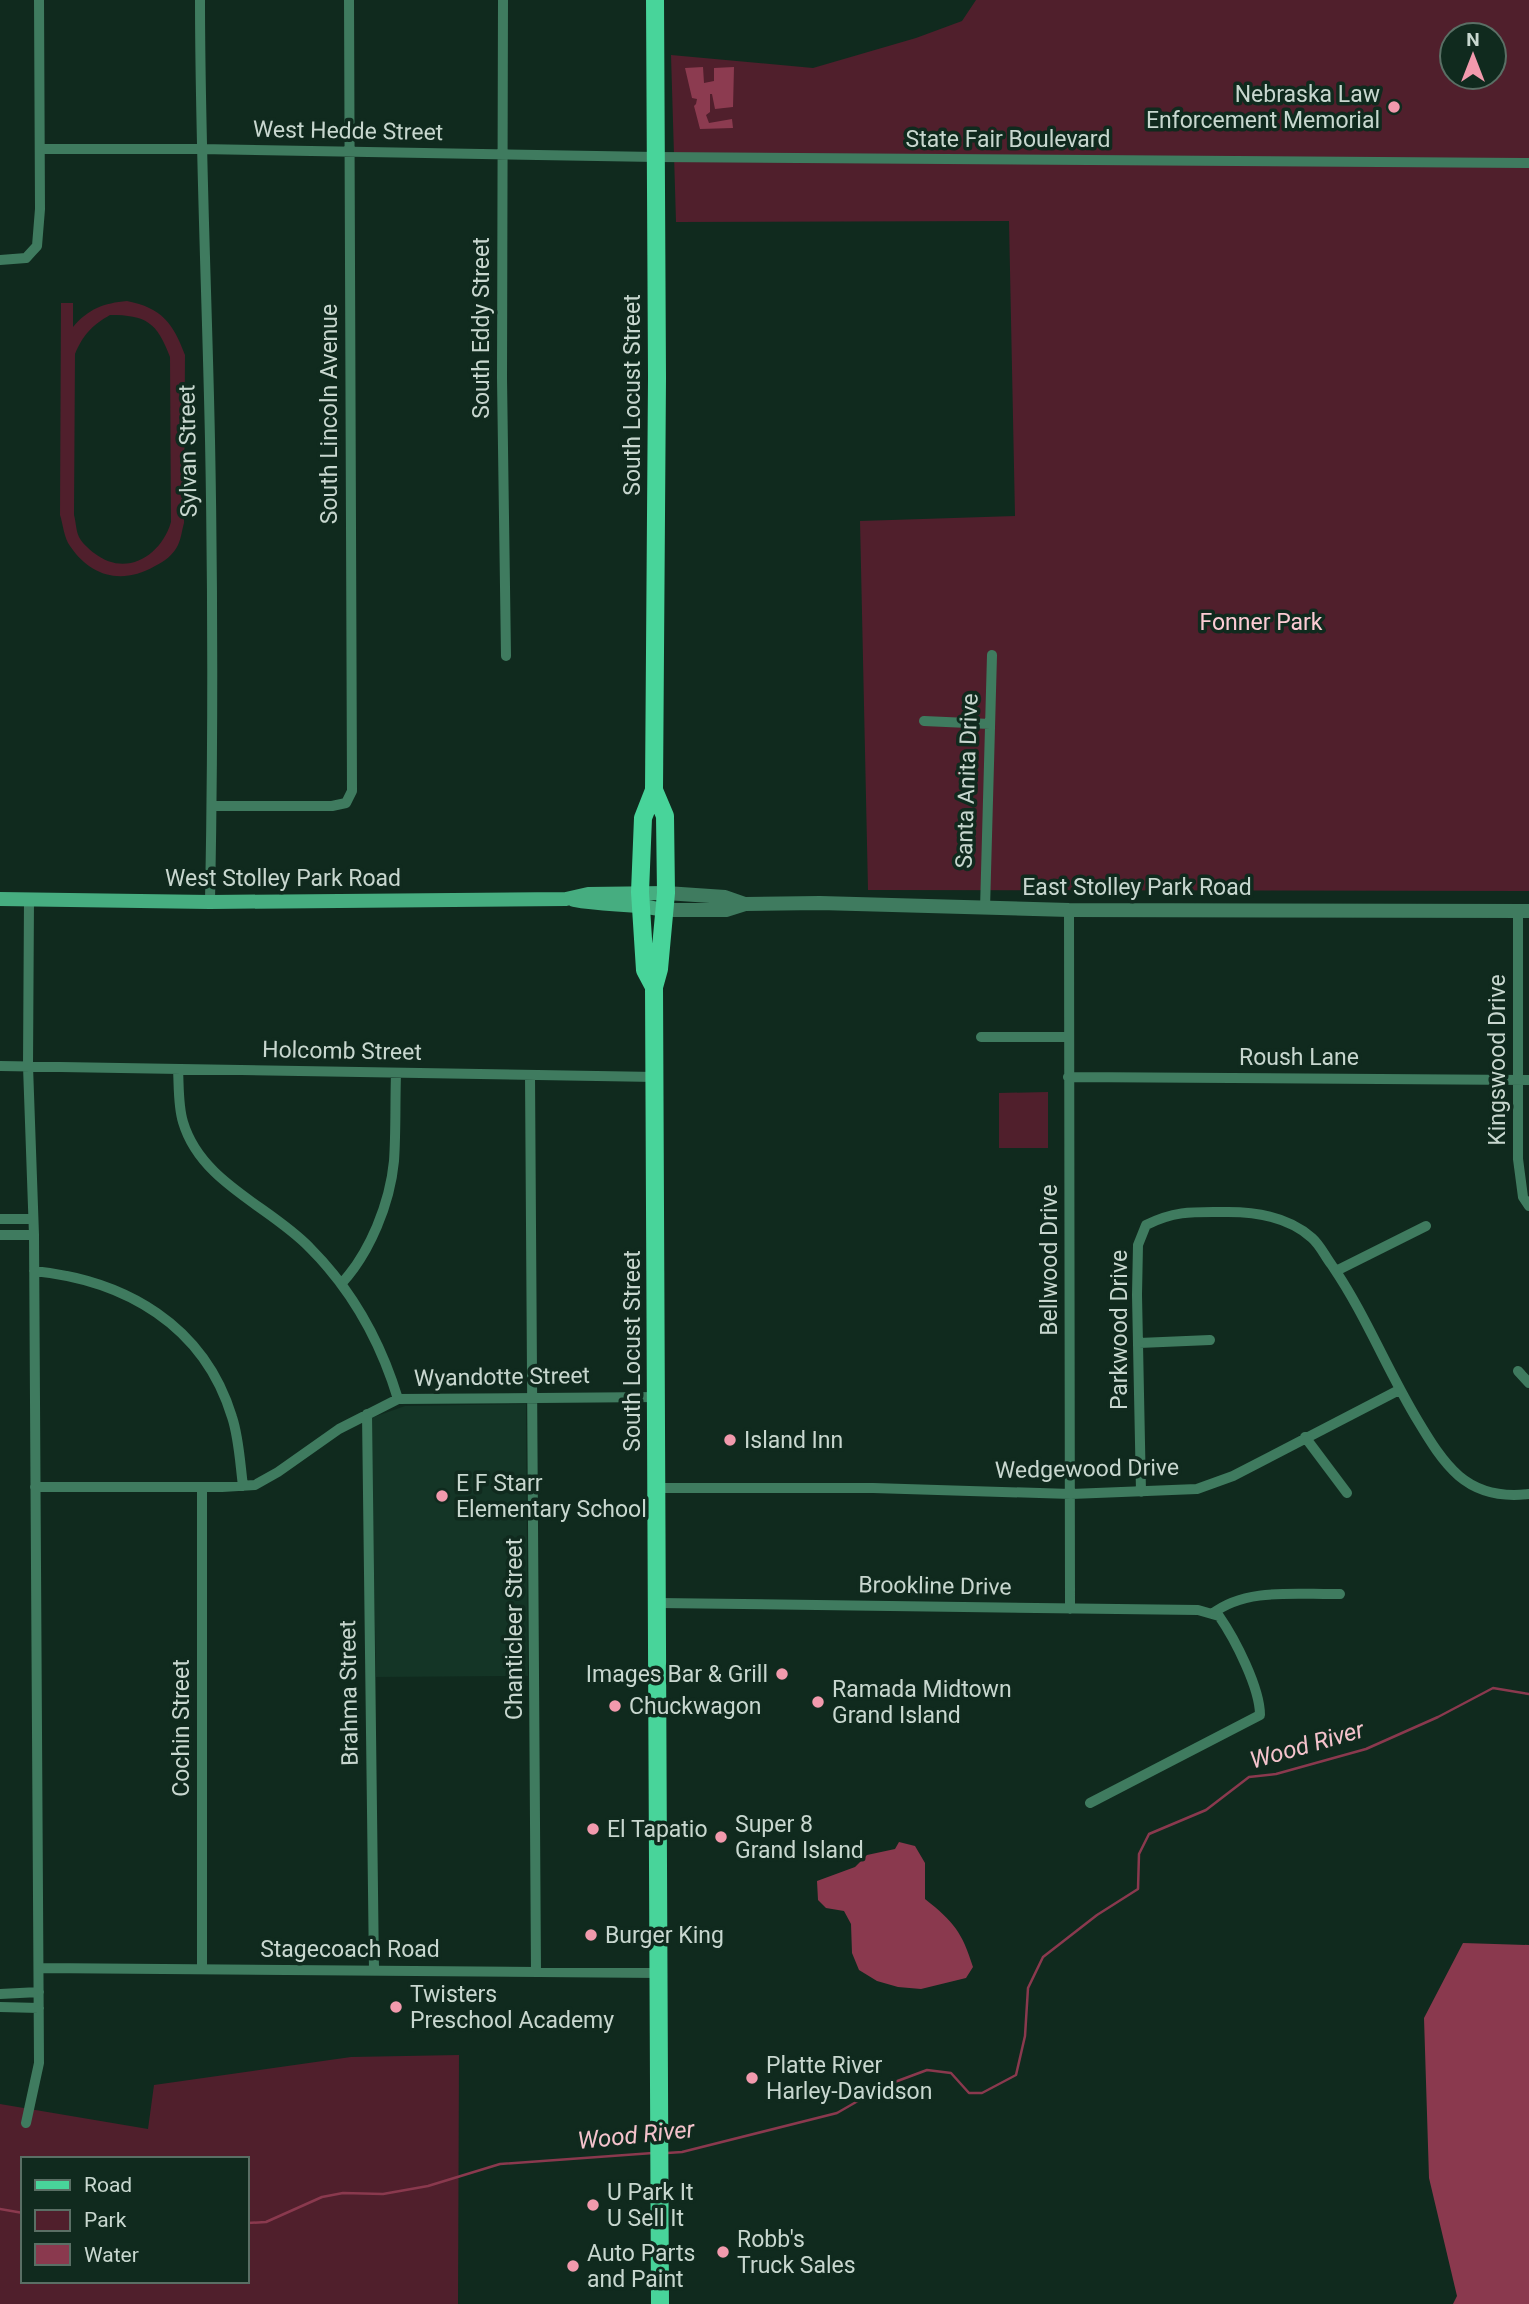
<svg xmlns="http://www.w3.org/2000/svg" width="1529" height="2304" viewBox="0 0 1529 2304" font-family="Roboto,sans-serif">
<rect width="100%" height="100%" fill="#102a1e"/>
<path fill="#143526" d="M526 1404 528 1676 376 1677 371 1418 405 1406Z"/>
<path fill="#501f2c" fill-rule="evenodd" d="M976 0H1529V891L868 890 860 521 1015 516 1009 221 676 222 671 55 813 68 916 38 962 21ZM1452 35H1494V77H1452Z
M127 301C162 308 173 323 185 355L184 523C182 530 181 539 178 545 174 554 164 562 155 566 122 585 91 577 70 546 64 538 63 524 60 515L61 303H73V327C88 309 104 303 127 301ZM110 315C146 315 157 322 170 357L171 522C161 556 126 578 94 553 89 549 82 543 79 537 76 531 76 522 74 515L75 354C83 335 92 325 110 315Z
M1048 1092V1148H999V1093Z
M459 2055 458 2304H0V2104L148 2129 154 2085 351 2057ZM23 2159H247V2281H23Z"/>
<path fill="#8c3b50" d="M703 67 704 83 714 81V68L734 67 733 107 715 109 712 94H710V112L706 115 709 123 732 119 733 128 700 129 694 106 696 104 697 99 692 98 685 68Z"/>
<path fill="#8a394e" d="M899 1842 915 1846 925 1863V1899C954 1922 962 1932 973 1967L966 1978 921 1989 898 1987 877 1981 859 1970 852 1953 851 1924 844 1911 826 1908 818 1900 817 1881 855 1867 867 1855 895 1849Z
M1463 1943 1529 1945V2304H1453L1457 2296 1429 2178 1424 2018Z"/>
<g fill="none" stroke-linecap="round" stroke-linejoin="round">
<path stroke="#8a394e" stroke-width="2.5" d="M667 2153 682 2152 837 2113 884 2086 927 2070 951 2073 969 2093H982L1016 2075 1025 2036 1028 1988 1043 1957 1097 1915 1138 1889 1139 1854 1149 1834 1206 1810 1249 1777 1276 1774 1366 1749 1438 1717 1493 1688 1529 1694
M0 2209 23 2213
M247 2223 266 2222 322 2197 343 2193 383 2194 428 2186 500 2164 653 2153"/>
<path stroke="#3f7b5f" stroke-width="10" d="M200 0C200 147 207 293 210 440 213 594 213 748 210 902
M503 0 502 378 506 656
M40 149H200L656 157 1529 163
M0 260 26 258 37 246 40 209 39 0
M924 721 990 724
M212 806H332L346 803 352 791 349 0
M985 909 992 655
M1069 910 1070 1609
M1518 911V1159L1523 1197 1529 1206
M981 1037H1068
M0 1066 656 1077
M178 1069C179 1086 178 1106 183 1122 201 1183 270 1206 310 1248 352 1290 381 1343 398 1399
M530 1075 536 1972
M1068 1077 1529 1080
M0 1219H33
M0 1235H34
M34 1271C125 1280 204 1325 232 1417 239 1438 240 1463 243 1486
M1336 1271 1426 1226
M341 1284C370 1253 390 1203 394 1161 396 1132 395 1102 396 1074
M1139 1343 1210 1340
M1518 1371 1529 1383
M367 1414 374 1970
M1305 1437 1347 1493
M35 1487H222L255 1485 278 1472 339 1429 398 1399 657 1397
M202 1487V1969
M657 1488H873L1071 1494 1197 1489 1233 1476 1399 1390
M1141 1492 1137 1295 1138 1245 1146 1225C1176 1210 1195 1212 1228 1212 1257 1212 1290 1218 1312 1238 1320 1245 1325 1256 1331 1264 1365 1313 1387 1370 1418 1421 1430 1441 1442 1461 1459 1476 1479 1493 1504 1497 1529 1494
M658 1603 1198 1610 1219 1616C1235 1639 1260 1688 1260 1715L1090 1803
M1212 1614C1246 1587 1298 1595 1340 1594
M39 1968 660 1973
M0 1994 39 1992
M0 2007 39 2008
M26 2123 39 2063 34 1235 28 1066 29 900"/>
<path stroke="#3f7b5f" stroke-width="14" d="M666 893 725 897 745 904
M664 910H726L745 904 820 903 1069 910 1529 911"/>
<path stroke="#46ad80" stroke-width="14" d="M0 899 210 902 566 899 588 894 666 893
M574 900C604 906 634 903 664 910"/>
<path stroke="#48d49a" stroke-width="18" d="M654 790 665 816 666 893 659 969 654 987 660 2304
M654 987 645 970 640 892 643 818 654 790 657 378 655 0"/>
</g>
<g fill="#f29aad" stroke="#102a1e" stroke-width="2.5">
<circle cx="1394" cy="107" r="7"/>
<circle cx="730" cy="1440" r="7"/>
<circle cx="442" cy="1496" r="7"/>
<circle cx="782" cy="1674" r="7"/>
<circle cx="818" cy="1702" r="7"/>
<circle cx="615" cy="1706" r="7"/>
<circle cx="593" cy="1829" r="7"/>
<circle cx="721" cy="1837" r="7"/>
<circle cx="591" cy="1935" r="7"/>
<circle cx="396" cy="2007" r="7"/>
<circle cx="752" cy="2078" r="7"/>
<circle cx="593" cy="2205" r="7"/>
<circle cx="723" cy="2252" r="7"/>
<circle cx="573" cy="2266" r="7"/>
</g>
<g text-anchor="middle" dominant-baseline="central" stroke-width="7" stroke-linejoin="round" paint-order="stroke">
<g font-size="23" fill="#c8d7cf" stroke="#102a1e" text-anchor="start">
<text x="1380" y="94" text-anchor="end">Nebraska Law<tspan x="1380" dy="26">Enforcement Memorial</tspan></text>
<text x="744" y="1440">Island Inn</text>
<text x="456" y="1483">E F Starr<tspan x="456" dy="26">Elementary School</tspan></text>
<text x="768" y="1674" text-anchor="end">Images Bar &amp; Grill</text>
<text x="832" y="1689">Ramada Midtown<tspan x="832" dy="26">Grand Island</tspan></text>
<text x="629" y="1706">Chuckwagon</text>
<text x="735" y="1824">Super 8<tspan x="735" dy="26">Grand Island</tspan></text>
<text x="607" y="1829">El Tapatio</text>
<text x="605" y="1935">Burger King</text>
<text x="410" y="1994">Twisters<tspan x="410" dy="26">Preschool Academy</tspan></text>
<text x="766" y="2065">Platte River<tspan x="766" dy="26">Harley-Davidson</tspan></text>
<text x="607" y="2192">U Park It<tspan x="607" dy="26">U Sell It</tspan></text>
<text x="737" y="2239">Robb's<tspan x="737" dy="26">Truck Sales</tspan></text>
<text x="587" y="2253">Auto Parts<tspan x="587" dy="26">and Paint</tspan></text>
</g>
<g font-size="23" fill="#c8d7cf" stroke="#102a1e">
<text transform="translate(348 131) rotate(1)">West Hedde Street</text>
<text x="1008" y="139">State Fair Boulevard</text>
<text transform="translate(481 328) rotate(-90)">South Eddy Street</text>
<text transform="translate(632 395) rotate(-90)">South Locust Street</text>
<text transform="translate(329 414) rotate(-90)">South Lincoln Avenue</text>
<text transform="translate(188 451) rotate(-91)">Sylvan Street</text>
<text transform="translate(967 781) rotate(-88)">Santa Anita Drive</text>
<text x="283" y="878">West Stolley Park Road</text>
<text x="1137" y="887">East Stolley Park Road</text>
<text transform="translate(342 1051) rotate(1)">Holcomb Street</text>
<text x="1299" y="1057">Roush Lane</text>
<text transform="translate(1497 1060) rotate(-90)">Kingswood Drive</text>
<text transform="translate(1049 1260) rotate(-90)">Bellwood Drive</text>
<text transform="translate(1119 1330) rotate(-90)">Parkwood Drive</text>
<text transform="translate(632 1351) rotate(-90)">South Locust Street</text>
<text transform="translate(502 1377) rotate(-1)">Wyandotte Street</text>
<text transform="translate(1087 1469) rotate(-1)">Wedgewood Drive</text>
<text transform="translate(935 1586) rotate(1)">Brookline Drive</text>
<text transform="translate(514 1629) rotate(-90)">Chanticleer Street</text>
<text transform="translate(349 1693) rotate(-91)">Brahma Street</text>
<text transform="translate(181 1728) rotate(-90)">Cochin Street</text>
<text x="350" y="1949">Stagecoach Road</text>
</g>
<g font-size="23" fill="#fccbd4" stroke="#102a1e">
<text x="1261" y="622">Fonner Park</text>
</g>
<g font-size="24" font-style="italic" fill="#f4c3cc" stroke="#102a1e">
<text transform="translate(1307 1745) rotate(-16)">Wood River</text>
<text transform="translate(636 2135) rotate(-6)">Wood River</text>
</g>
</g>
<rect x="21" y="2157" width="228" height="126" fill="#102a1e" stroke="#5a6f65" stroke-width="2"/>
<rect x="35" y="2180" width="35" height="10" fill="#48d49a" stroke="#5a6f65" stroke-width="2"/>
<text x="84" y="2192" font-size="21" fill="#c8d7cf">Road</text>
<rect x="35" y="2210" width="35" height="21" fill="#501f2c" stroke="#5a6f65" stroke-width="2"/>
<text x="84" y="2227" font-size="21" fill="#c8d7cf">Park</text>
<rect x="35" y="2244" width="35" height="21" fill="#8a394e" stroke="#5a6f65" stroke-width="2"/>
<text x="84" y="2262" font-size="21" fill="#c8d7cf">Water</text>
<g transform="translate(1473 56)"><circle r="33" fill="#102a1e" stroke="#5a6f65" stroke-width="2"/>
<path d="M0-5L12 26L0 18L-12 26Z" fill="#f29aad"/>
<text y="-10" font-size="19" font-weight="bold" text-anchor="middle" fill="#c8d7cf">N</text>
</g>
</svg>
